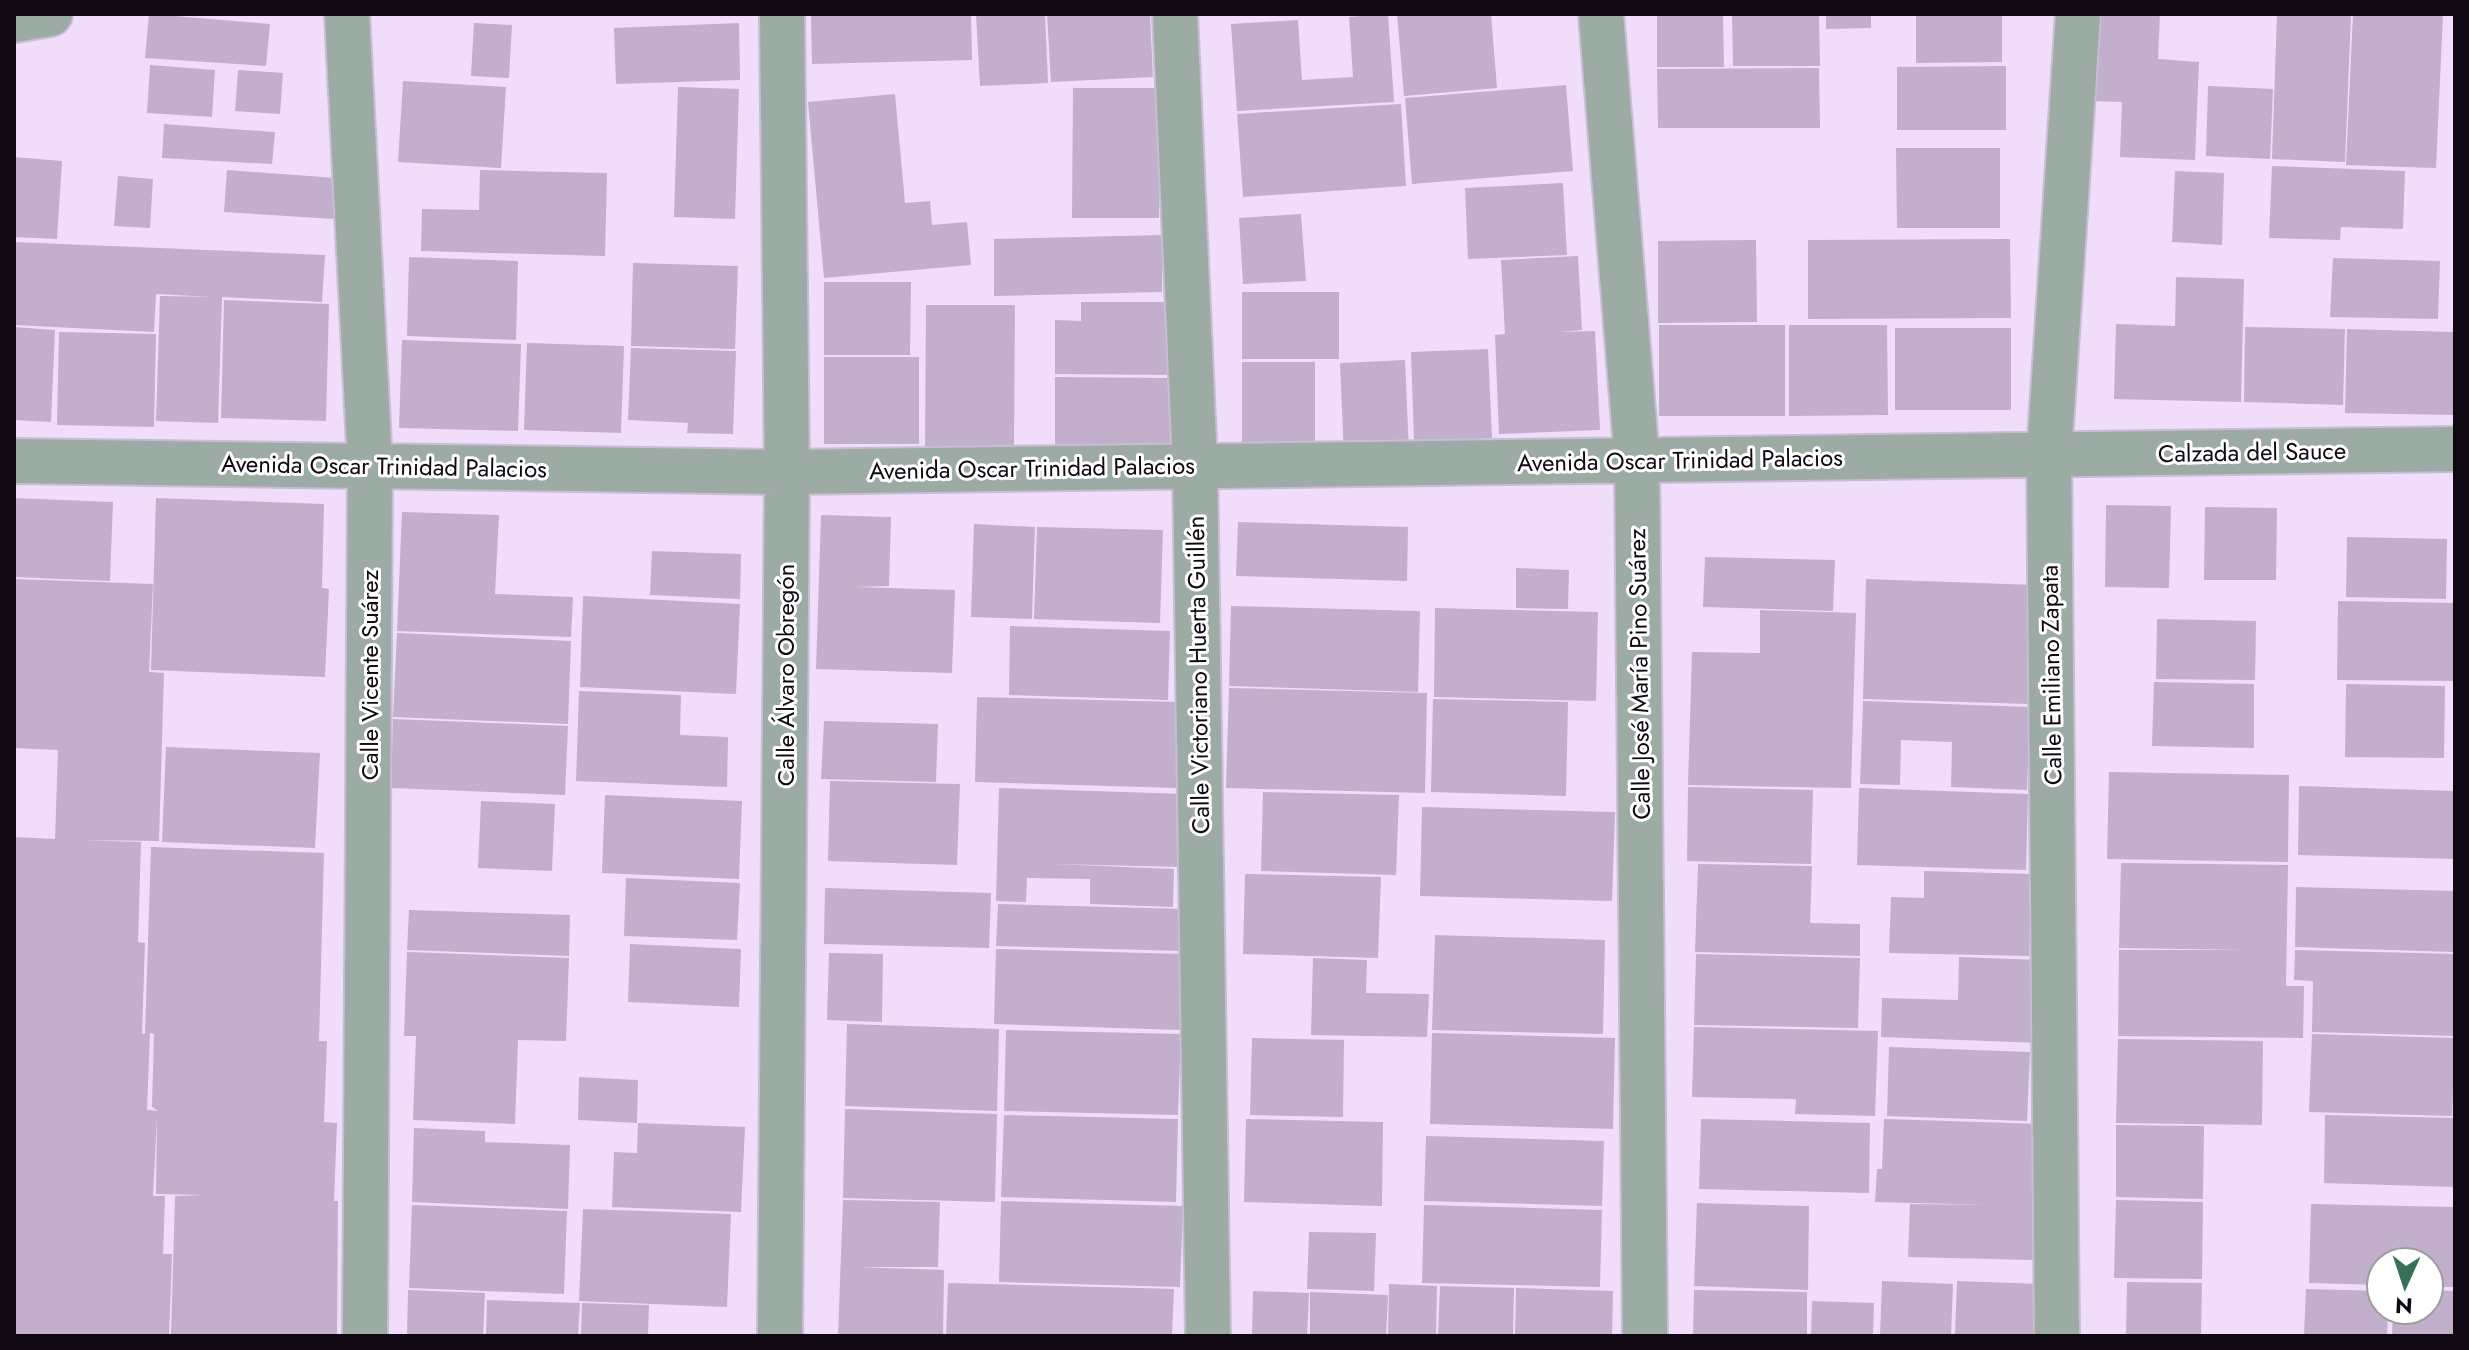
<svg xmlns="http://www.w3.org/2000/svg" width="2469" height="1350" viewBox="0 0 2469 1350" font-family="Jost,sans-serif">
<rect width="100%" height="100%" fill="#f0ddfa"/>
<path fill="#c2afcb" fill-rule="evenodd" d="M149 14 270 24 266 66 145 58Z
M811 14H971L972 60 812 64Z
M976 14H1045L1048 83 980 86Z
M1047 14H1150L1153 77 1051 82Z
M1388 14 1394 102 1237 111 1231 24 1298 20 1302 80 1353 77 1349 17Z
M1397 14H1491L1497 88 1404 96Z
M1657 14H1723L1724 67H1657Z
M1732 14H1819L1820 66H1733Z
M1826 14H1871V28L1826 29Z
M1916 14H2002V62L1916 63Z
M2094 14H2160L2158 59 2199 62 2195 160 2120 157 2122 102 2091 101Z
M2277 14H2351L2345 162 2272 159Z
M2353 14H2443L2436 168 2346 165Z
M474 23 512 25 509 78 471 76Z
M739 23 740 80 616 84 614 28Z
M150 65 215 70 212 117 147 113Z
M2006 66V130H1897V67Z
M1819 68 1820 128H1658L1657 69Z
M238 70 283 73 280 114 235 111Z
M403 81 506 87 501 168 398 162Z
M1566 85 1573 171 1412 184 1405 98Z
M2208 86 2273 89 2270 159 2206 156Z
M678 87 739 89 735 219 674 217Z
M1073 88H1159V218H1072Z
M895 94 905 203 930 201 932 225 967 222 971 265 824 278 808 102Z
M1401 104 1406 186 1243 197 1237 114Z
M164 124 275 132 272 164 162 158Z
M1896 148H2000V228H1897Z
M14 157 62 161 57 239 14 237Z
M2272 166 2405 171 2403 229 2341 227 2340 240 2269 238Z
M227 170 336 178 334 219 224 212Z
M480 170 607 173 605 256 421 251 422 209 479 210Z
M2175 171 2224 173 2222 245 2172 242Z
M118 176 153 179 150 228 114 226Z
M1563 183 1567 255 1468 259 1465 188Z
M1301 214 1306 281 1243 284 1239 218Z
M1162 235V292L994 296V239Z
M2010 239 2011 318 1808 319V240Z
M1756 240 1757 322 1658 323V241Z
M14 242 325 255 322 302 222 297 218 423 156 421 160 296 213 297 156 294 154 332 14 325Z
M1578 256 1582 330 1560 332 1595 331 1600 430 1499 434 1495 335 1505 334 1501 260Z
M409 257 518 261 516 340 407 336Z
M2333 258 2440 261 2438 319 2330 317Z
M633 263 738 266 735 349 631 346Z
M2176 277 2244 279 2241 402 2114 399 2116 324 2175 326Z
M824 282H911L910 355H824Z
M1242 292H1339V359H1242Z
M224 300 329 304 326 421 221 418Z
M1081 302H1171L1170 375 1055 374V320L1081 321Z
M926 305H1015L1014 447H925Z
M1659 325H1785V416H1659Z
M1789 325H1887L1888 415 1789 416Z
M14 327 55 330 51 422 14 420Z
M2245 327 2345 329 2343 405 2244 402Z
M1895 328H2011V410H1895Z
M2347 329 2455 332 2454 415 2345 413Z
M59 332 156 334 154 427 57 425Z
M402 340 521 344 518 431 399 428Z
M527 343 624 346 621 433 524 430Z
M631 348 736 351 733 434 687 433 688 423 628 420Z
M1488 349 1492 438 1414 442 1411 352Z
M824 357H919V444H824Z
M1405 360 1409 453 1344 456 1340 363Z
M1242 362H1315V455H1242Z
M1055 377 1170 378V455H1055Z
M14 498 113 502 110 581 14 577Z
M156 498 324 504 322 588 329 589 325 677 151 670Z
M2106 505 2171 506 2169 588 2105 587Z
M2205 507 2277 508 2276 580H2204Z
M402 512 499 515 495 594 573 597 571 637 397 631Z
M821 515 891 517 889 586 855 587 955 590 952 673 816 669Z
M1238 522 1408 527 1407 581 1236 576Z
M974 524 1035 527 1032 619 971 617Z
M1037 527 1163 530 1160 623 1034 619Z
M2347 537 2447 539 2446 599 2346 597Z
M652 551 741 554 740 599 650 595Z
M1705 557 1835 560 1833 611 1703 607Z
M1516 568 1569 570 1568 609 1516 608Z
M14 579 153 584 149 672 164 673 159 841 80 840 141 842 138 942 145 943 142 1034H145L151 847 324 853 319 1041H327L324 1122 337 1123 334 1201H338L337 1336H171L175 1196 205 1195 156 1194 157 1115 153 1196H165L163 1254H172L169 1336H14V837L55 839 58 750 14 748ZM150 1033 154 1034 152 1107 158 1111 147 1110Z
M1866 579 2034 585 2030 704 1863 699Z
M583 596 740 604 736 694 580 687Z
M2338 601 2455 603 2454 681 2337 680Z
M1231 606 1420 611 1418 692 1229 686Z
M1435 608 1598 612 1596 701 1434 697Z
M1760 610 1856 613 1851 788 1688 785 1692 652 1760 653Z
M2157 619 2256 621 2255 680 2156 679Z
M1010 626 1170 631 1168 700 1009 695Z
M397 633 571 641 568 724 393 717Z
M2154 682 2254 684V748L2152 746Z
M2346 684 2445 686 2444 758 2345 757Z
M1229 688 1427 693 1425 793 1226 788Z
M579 691 681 695 680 735 728 737 727 787 576 781Z
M977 697 1178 702 1176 788 975 782Z
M1433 699 1568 702 1566 796 1431 792Z
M1863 701 2030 707 2027 790 1951 787 1952 742 1901 740 1900 785 1860 784Z
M393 719 568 726 565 795 391 788Z
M824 721 938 724 936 782 821 779Z
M166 747 320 753 315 848 162 842Z
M2109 772 2289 775 2288 862 2107 859Z
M830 781 960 784 957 865 828 861Z
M2299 786 2455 791V859L2298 855Z
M1688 787 1813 790 1811 864 1687 861Z
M999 788 1184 794 1182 867 1053 864 1174 869 1173 907 1090 904V879L1027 878 1026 902 996 901Z
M1859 788 2028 794 2026 870 1857 865Z
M1263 792 1399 795 1396 875 1261 871Z
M605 795 742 801 739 879 602 873Z
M481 801 555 804 552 871 478 868Z
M1422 807 1615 812 1612 901 1420 896Z
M2121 863 2288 865 2286 986H2304L2303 1038 2118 1036 2119 950H2247L2119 948Z
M1698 864 1812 866 1810 923 1860 924V956L1695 952Z
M1924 871 2032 874 2029 956 1889 953 1891 897 1924 898Z
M1245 874 1381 877 1378 958 1243 954Z
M626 878 740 883 737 940 624 936Z
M2296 887 2455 891V952L2295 947Z
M825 888 991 893 989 948 824 944Z
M998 904 1184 909 1183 951 996 946Z
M409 910 570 915 569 956 407 950Z
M1435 935 1605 940 1603 1034 1432 1030Z
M630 944 741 949 739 1007 628 1002Z
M996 949 1183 954 1181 1030 994 1024Z
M2295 950 2455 954V1036L2312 1032 2313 981 2294 980Z
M407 952 569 958 566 1041 518 1040 515 1124 413 1120 416 1036H404Z
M829 953 883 954 882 1022 827 1020Z
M1696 954 1860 958 1858 1028 1694 1025Z
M1959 957 2040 960 2038 1043 1881 1037 1882 998 1958 1000Z
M1313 958 1367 960 1366 993 1429 994 1427 1037 1311 1035Z
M847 1024 999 1029 997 1111 845 1106Z
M1694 1027 1878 1031 1875 1116 1795 1114 1796 1099 1692 1097Z
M1006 1030 1181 1034 1178 1115 1004 1111Z
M1432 1033 1615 1038 1613 1129 1430 1124Z
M2312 1034 2455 1038 2452 1116 2309 1112Z
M1252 1038 1344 1040 1343 1117 1250 1115Z
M2118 1039 2263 1041 2262 1125 2116 1123Z
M1889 1047 2030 1052 2027 1121 1887 1116Z
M579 1077 638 1080 637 1123 578 1120Z
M845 1109 997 1114 995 1202 843 1198Z
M1004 1115 1178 1119 1176 1202 1001 1197Z
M2325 1115 2455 1118V1187L2324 1183Z
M1246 1119 1383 1122 1382 1206 1244 1202Z
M1701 1119 1870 1123 1869 1193 1699 1189Z
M1884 1119 2038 1124 2033 1260 1908 1257 1910 1204 1989 1205 1875 1202 1877 1169H1882Z
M638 1123 745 1127 741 1212 612 1207 614 1152 637 1153Z
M2116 1125 2204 1126 2203 1199 2116 1197Z
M414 1128 485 1131V1142L570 1145 568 1209 412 1202Z
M1426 1136 1604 1141 1602 1206 1424 1201Z
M843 1200 940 1202 938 1267H857L944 1270 943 1336H838Z
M2116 1200 2203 1202 2202 1279 2114 1278Z
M1001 1201 1183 1206 1180 1287 999 1282Z
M1697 1203 1809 1206 1808 1290 1694 1286Z
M2311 1204 2455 1207V1287H2429V1262H2381V1285L2309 1283Z
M412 1205 567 1211 564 1294 409 1288Z
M1424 1205 1602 1210 1600 1287 1422 1283Z
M583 1209 731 1214 727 1307 579 1301Z
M1309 1232 1376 1233 1374 1291 1307 1289Z
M1882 1281 1953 1284 1951 1336H1880Z
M1957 1281 2038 1284 2036 1336H1955Z
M2127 1282 2202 1283 2201 1336H2126Z
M948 1283 1174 1289 1172 1336H946Z
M1389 1284 1437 1286 1436 1336H1388Z
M1440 1286 1514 1288 1513 1336H1438Z
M1516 1288 1613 1291 1612 1336H1515Z
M2306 1289 2381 1291V1310H2388L2387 1336H2304Z
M408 1290 485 1293 483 1336H407Z
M1694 1290 1807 1292V1336H1693Z
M2429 1290 2455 1291V1336H2392L2393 1310H2429Z
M1253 1291 1309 1293 1307 1336H1252Z
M1310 1292 1388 1295 1386 1336H1310Z
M487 1300 580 1303 578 1336H486Z
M1812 1301 1874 1303 1873 1336H1811Z
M582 1303 649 1305 648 1336H581Z"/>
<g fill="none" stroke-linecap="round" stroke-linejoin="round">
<defs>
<path id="minor" d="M347 14 370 466 365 1336
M1175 14 1195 466 1208 1336
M1601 14 1637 460 1645 1336
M14 20 50 14
M14 461 787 472 2455 449
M780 1336 787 472 782 14
M2057 1336 2049 455 2078 14"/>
</defs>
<use href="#minor" stroke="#ccbbd5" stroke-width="48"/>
<use href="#minor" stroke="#9caba4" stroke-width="44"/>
</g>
<g text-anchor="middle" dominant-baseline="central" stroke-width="6" stroke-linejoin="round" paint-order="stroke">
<g font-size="24" fill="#0f0812" stroke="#fff">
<text transform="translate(2252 452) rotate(-1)">Calzada del Sauce</text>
<text transform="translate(1680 460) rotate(-1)">Avenida Oscar Trinidad Palacios</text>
<text transform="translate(384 466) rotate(1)">Avenida Oscar Trinidad Palacios</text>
<text transform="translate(1032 468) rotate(-1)">Avenida Oscar Trinidad Palacios</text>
<text transform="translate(1639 674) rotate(-91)">Calle José María Pino Suárez</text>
<text transform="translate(369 675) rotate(-90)">Calle Vicente Suárez</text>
<text transform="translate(785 675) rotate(-90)">Calle Álvaro Obregón</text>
<text transform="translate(1198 675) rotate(-91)">Calle Victoriano Huerta Guillén</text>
<text transform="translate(2051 675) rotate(-91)">Calle Emiliano Zapata</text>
</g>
</g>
<rect width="2469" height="1350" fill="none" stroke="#0f0812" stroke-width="32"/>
<g transform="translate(2405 1286) rotate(183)"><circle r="38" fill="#ffffff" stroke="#9f9ca0" stroke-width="2"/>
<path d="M0-6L14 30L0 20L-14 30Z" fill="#367058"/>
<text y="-12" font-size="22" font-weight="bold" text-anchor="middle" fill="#0f0812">N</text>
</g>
</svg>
